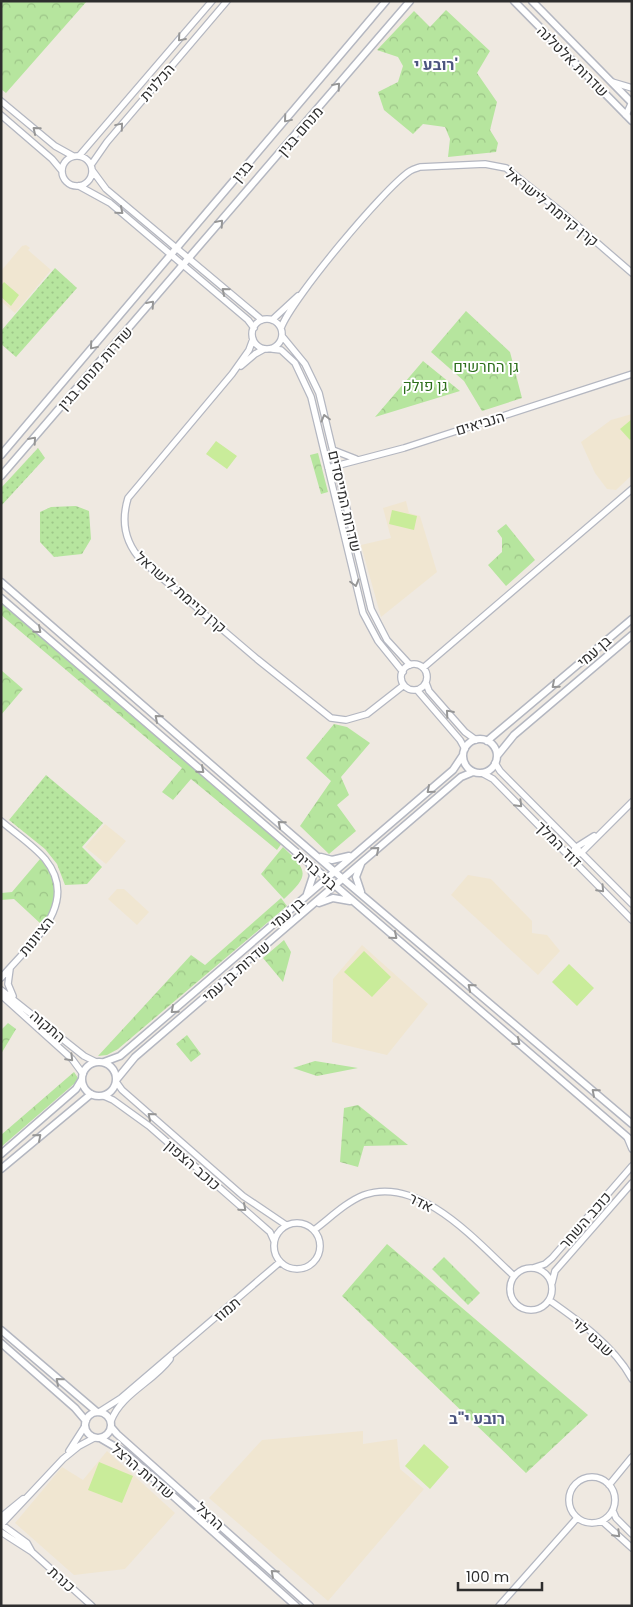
<svg xmlns="http://www.w3.org/2000/svg" width="633" height="1607" viewBox="0 0 633 1607" font-family="Poppins,Heebo,sans-serif">
<defs>
<pattern id="grass-dots" width="8" height="8" patternUnits="userSpaceOnUse" patternTransform="scale(1.25)"><rect width="8" height="8" fill="#b6e59e"/><path d="M2 2h.1M6 6h.1" fill="none" stroke="#9dc588" stroke-width="1.8" stroke-linecap="round"/></pattern>
<pattern id="forest-crowns" width="20" height="18" patternUnits="userSpaceOnUse" patternTransform="scale(1.25)"><rect width="20" height="18" fill="#b6e59e"/><path d="M2 6a3 3 0 1 1 6 0M12 15a3 3 0 1 1 6 0" fill="none" stroke="#9dc588"/></pattern>
</defs>
<rect width="100%" height="100%" fill="#efe9e1"/>
<path fill="#f0e6d1" d="M26 245 30 248 28 250 51 270 15 313 1 301V271L22 246Z
M632 414V475L616 490 607 489 595 473 581 442 611 420Z
M406 501 409 513 420 516 437 572 381 617 361 545 391 538 383 508Z
M105 824 126 841 106 864 85 847Z
M468 875 491 879 532 921V933L547 935 560 951 538 975 451 895Z
M117 889H124L149 912 137 925 108 899Z
M362 945 428 1004 387 1055 332 1042 333 979Z
M363 1431V1444L397 1439 400 1469 424 1489 328 1601 209 1498 262 1440Z
M107 1451 175 1513 125 1569 74 1575 15 1523 62 1467 83 1480Z"/>
<path fill="url(#grass-dots)" d="M55 268 77 288 16 357 1 344V331Z
M38 448 45 458 1 506V488Z
M76 506 89 511 91 539 82 554 54 557 40 542V512L51 507Z
M46 775 103 823 82 847 102 867 87 884 65 885 57 864 45 849 9 820Z"/>
<path fill="url(#forest-crowns)" d="M1 1H87L6 93 1 89Z
M446 10 490 51 477 73 497 102 490 130 498 143 496 152 448 157 450 139 445 127 423 124 413 134 384 110 378 92 398 82 403 66 398 57 377 50 414 11 430 27Z
M466 311 510 352 522 398 482 411 464 381 431 352Z
M423 361 460 391 375 417Z
M318 453 328 492 321 494 310 455Z
M506 524 535 560 506 586 488 565 502 552V538L497 531Z
M1 601 282 843 277 850 191 779 173 800 162 792 182 768 1 615Z
M1 670 23 689 1 715Z
M334 724 347 727 370 743 341 777 349 795 337 805 356 831 329 854 300 826 331 781 306 758Z
M283 847C308 871 310 875 284 899L261 874Z
M40 859C59 876 60 906 41 924L14 899 1 900V893L12 892Z
M281 898 287 906 118 1049 107 1055 98 1056 191 955 205 965Z
M284 940 291 952 283 982 263 958Z
M8 1023 16 1029 1 1054V1030Z
M187 1035 201 1054 191 1062 176 1044Z
M315 1061 358 1068 317 1076 293 1068Z
M74 1072 78 1078 75 1083 1 1147V1135Z
M358 1105 408 1145 364 1146 358 1167 340 1162 344 1108Z
M387 1244 588 1415 526 1473 342 1296Z
M444 1257 480 1293 468 1305 432 1269Z"/>
<path fill="#c9ec9a" d="M4 282 19 295 11 306 1 297V286Z
M632 419V438L630 440 620 429Z
M216 441 237 456 227 469 206 454Z
M392 510 417 516 414 530 389 524Z
M364 951 391 977 372 997 344 972Z
M569 964 594 988 577 1006 552 982Z
M424 1444 449 1467 430 1489 405 1466Z
M99 1462 133 1476 122 1503 88 1490Z"/>
<g fill="none" stroke-linecap="round" stroke-linejoin="round">
<defs>
<path id="tertiary" d="M612 82 632 88
M1 101 55 146 73 156
M1 115 52 159 62 171
M626 115 632 102
M79 156 212 1
M62 171a15 15 0 1 1 30 0a15 15 0 1 1-30 0Z
M91 165 107 142 227 1
M92 170 106 189 262 320
M79 186 110 203 248 320 254 328
M252 334a15 15 0 1 1 30 0a15 15 0 1 1-30 0Z
M272 320 298 296
M281 328C291 300 384 188 410 171 413 169 417 168 420 167L485 164 506 168 565 215 632 273
M282 336 305 364 319 393 371 609 387 640 410 665
M253 339 249 350 232 374 128 498C121 521 125 543 142 561L257 659 331 718 346 720 367 714 404 685
M272 349 281 350 295 363 311 397 363 613 378 641 403 672
M241 366 255 354 264 349
M333 450 356 459
M328 468 404 448 632 374
M401 677a13 13 0 1 1 26 0a13 13 0 1 1-26 0Z
M423 668 632 489
M426 683 429 691 465 732 476 740
M417 690 460 740 465 749
M495 763 500 771 632 904
M482 773 493 779 632 920
M1 821C15 833 33 845 45 859 82 905 29 944 1 978
M574 851 575 848 594 836
M571 857 581 853 632 802
M10 969 8 984 13 996
M1 990 84 1056 96 1062
M1 995 72 1059 83 1074
M117 1083 122 1090 243 1196 286 1225
M104 1096 113 1100 149 1126 270 1232 274 1241
M627 1137 632 1149
M274 1246a23 23 0 1 1 46 0a23 23 0 1 1-46 0Z
M314 1230C330 1218 346 1202 364 1195 420 1175 478 1243 514 1276
M510 1289a21 21 0 1 1 42 0a21 21 0 1 1-42 0Z
M533 1268 545 1264 552 1258 632 1166
M552 1283 555 1271 632 1183
M549 1300C579 1321 614 1346 632 1379
M99 1412 121 1398 280 1262
M111 1421C121 1394 153 1382 170 1359
M69 1451 85 1426
M569 1500a23 23 0 1 1 46 0a23 23 0 1 1-46 0Z
M609 1485 632 1457
M613 1511 616 1518 632 1534
M1 1517 23 1499
M602 1521 632 1548
M1 1524 27 1543 32 1552 92 1606
M1 1525 63 1459 79 1446 94 1438
M1 1532 32 1552
M499 1606 577 1518"/>
<path id="secondary" d="M514 1 632 121
M532 1 632 103
M1 455 386 1
M1 476 410 1
M1 582 343 879 632 1124
M1 598 632 1141
M463 756a17 17 0 1 1 34 0a17 17 0 1 1-34 0Z
M487 741 632 619
M497 756 514 735 632 635
M321 857 332 860 349 856
M361 892 356 877 361 864
M307 894 313 876 310 865
M319 903 333 898 350 901
M82 1079a17 17 0 1 1 34 0a17 17 0 1 1-34 0Z
M104 1062 120 1056 453 770 463 755
M117 1079 135 1057 461 777 473 772
M1 1154 76 1089 82 1079
M1 1169 91 1094
M1 1330 97 1412
M1 1343 75 1408 86 1421
M85 1425a13 13 0 1 1 26 0a13 13 0 1 1-26 0Z
M111 1427 117 1434 310 1606
M100 1438 124 1452 296 1606"/>
</defs>
<use href="#tertiary" stroke="#b4b7c1" stroke-width="8"/>
<use href="#secondary" stroke="#b4b7c1" stroke-width="9"/>
<use href="#tertiary" stroke="#fff" stroke-width="5.5"/>
<use href="#secondary" stroke="#fff" stroke-width="6"/>
</g>
<defs><path id="oneway-chevron" d="M-2-3.5L2.5 0L-2 3.5" fill="none" stroke-width="1.6" stroke-linecap="round" stroke-linejoin="round" transform="scale(1.25)"/></defs>
<g stroke="#969696">
<use href="#oneway-chevron" transform="translate(181 38) rotate(131)"/>
<use href="#oneway-chevron" transform="translate(337 86) rotate(-49)"/>
<use href="#oneway-chevron" transform="translate(287 119) rotate(130)"/>
<use href="#oneway-chevron" transform="translate(120 126) rotate(-50)"/>
<use href="#oneway-chevron" transform="translate(36 130) rotate(-140)"/>
<use href="#oneway-chevron" transform="translate(120 211) rotate(40)"/>
<use href="#oneway-chevron" transform="translate(220 223) rotate(-49)"/>
<use href="#oneway-chevron" transform="translate(225 291) rotate(-140)"/>
<use href="#oneway-chevron" transform="translate(151 304) rotate(-49)"/>
<use href="#oneway-chevron" transform="translate(93 346) rotate(130)"/>
<use href="#oneway-chevron" transform="translate(325 418) rotate(-105)"/>
<use href="#oneway-chevron" transform="translate(33 440) rotate(-49)"/>
<use href="#oneway-chevron" transform="translate(355 583) rotate(75)"/>
<use href="#oneway-chevron" transform="translate(38 630) rotate(41)"/>
<use href="#oneway-chevron" transform="translate(555 685) rotate(139)"/>
<use href="#oneway-chevron" transform="translate(449 713) rotate(-131)"/>
<use href="#oneway-chevron" transform="translate(158 718) rotate(-139)"/>
<use href="#oneway-chevron" transform="translate(201 770) rotate(41)"/>
<use href="#oneway-chevron" transform="translate(430 790) rotate(139)"/>
<use href="#oneway-chevron" transform="translate(519 804) rotate(45)"/>
<use href="#oneway-chevron" transform="translate(281 824) rotate(-139)"/>
<use href="#oneway-chevron" transform="translate(376 850) rotate(-41)"/>
<use href="#oneway-chevron" transform="translate(601 889) rotate(47)"/>
<use href="#oneway-chevron" transform="translate(394 936) rotate(40)"/>
<use href="#oneway-chevron" transform="translate(471 987) rotate(-140)"/>
<use href="#oneway-chevron" transform="translate(174 1010) rotate(139)"/>
<use href="#oneway-chevron" transform="translate(517 1042) rotate(40)"/>
<use href="#oneway-chevron" transform="translate(70 1058) rotate(45)"/>
<use href="#oneway-chevron" transform="translate(595 1092) rotate(-139)"/>
<use href="#oneway-chevron" transform="translate(151 1116) rotate(-139)"/>
<use href="#oneway-chevron" transform="translate(38 1137) rotate(-41)"/>
<use href="#oneway-chevron" transform="translate(243 1208) rotate(41)"/>
<use href="#oneway-chevron" transform="translate(59 1381) rotate(-139)"/>
<use href="#oneway-chevron" transform="translate(617 1534) rotate(45)"/>
<use href="#oneway-chevron" transform="translate(274 1573) rotate(-138)"/>
</g>
<g text-anchor="middle" dominant-baseline="central" stroke-width="4" stroke-linejoin="round" paint-order="stroke">
<g font-size="15" fill="#2e2e2e" stroke="#fff">
<text transform="translate(573 61) rotate(45)">שדרות אלטלנה</text>
<text transform="translate(157 82) rotate(-49)">הכלנית</text>
<text transform="translate(300 131) rotate(-49)">מנחם בגין</text>
<text transform="translate(242 171) rotate(-50)">בגין</text>
<text transform="translate(552 207) rotate(39)">קרן קיימת לישראל</text>
<text transform="translate(95 368) rotate(-49)">שדרות מנחם בגין</text>
<text transform="translate(480 423) rotate(-17)">הנביאים</text>
<text transform="translate(345 501) rotate(77)">שדרות המייסדים</text>
<text transform="translate(181 592) rotate(41)">קרן קיימת לישראל</text>
<text transform="translate(594 651) rotate(-41)">בן עמי</text>
<text transform="translate(559 844) rotate(45)">דוד המלך</text>
<text transform="translate(316 870) rotate(41)">בני ברית</text>
<text transform="translate(287 913) rotate(-41)">בן עמי</text>
<text transform="translate(36 936) rotate(-51)">הציונות</text>
<text transform="translate(236 971) rotate(-41)">שדרות בן עמי</text>
<text transform="translate(48 1026) rotate(40)">התקוה</text>
<text transform="translate(193 1165) rotate(41)">כוכב הצפון</text>
<text transform="translate(421 1202) rotate(26)">אדר</text>
<text transform="translate(585 1220) rotate(-49)">כוכב השחר</text>
<text transform="translate(227 1309) rotate(-40)">תמוז</text>
<text transform="translate(593 1337) rotate(42)">שבט לוי</text>
<text transform="translate(143 1471) rotate(40)">שדרות הרצל</text>
<text transform="translate(210 1516) rotate(42)">הרצל</text>
<text transform="translate(62 1579) rotate(42)">כנרת</text>
</g>
<g font-size="15" fill="#2c6e1b" stroke="#fff">
<text x="486" y="366">גן החרשים</text>
<text x="425" y="385">גן פולק</text>
</g>
<g font-size="16" font-weight="bold" fill="#4d5680" stroke="#fff">
<text x="436" y="64">רובע י'</text>
<text x="477" y="1418">רובע י"ב</text>
</g>
</g>
<rect width="633" height="1607" fill="none" stroke="#2e2e2e" stroke-width="5"/>
<path d="M458 1582v8h84v-8" fill="none" stroke="#2e2e2e" stroke-width="2.5"/>
<text x="466" y="1582" font-size="15" fill="#2e2e2e" stroke="#ffffff" stroke-width="4" paint-order="stroke">100 m</text>
</svg>
